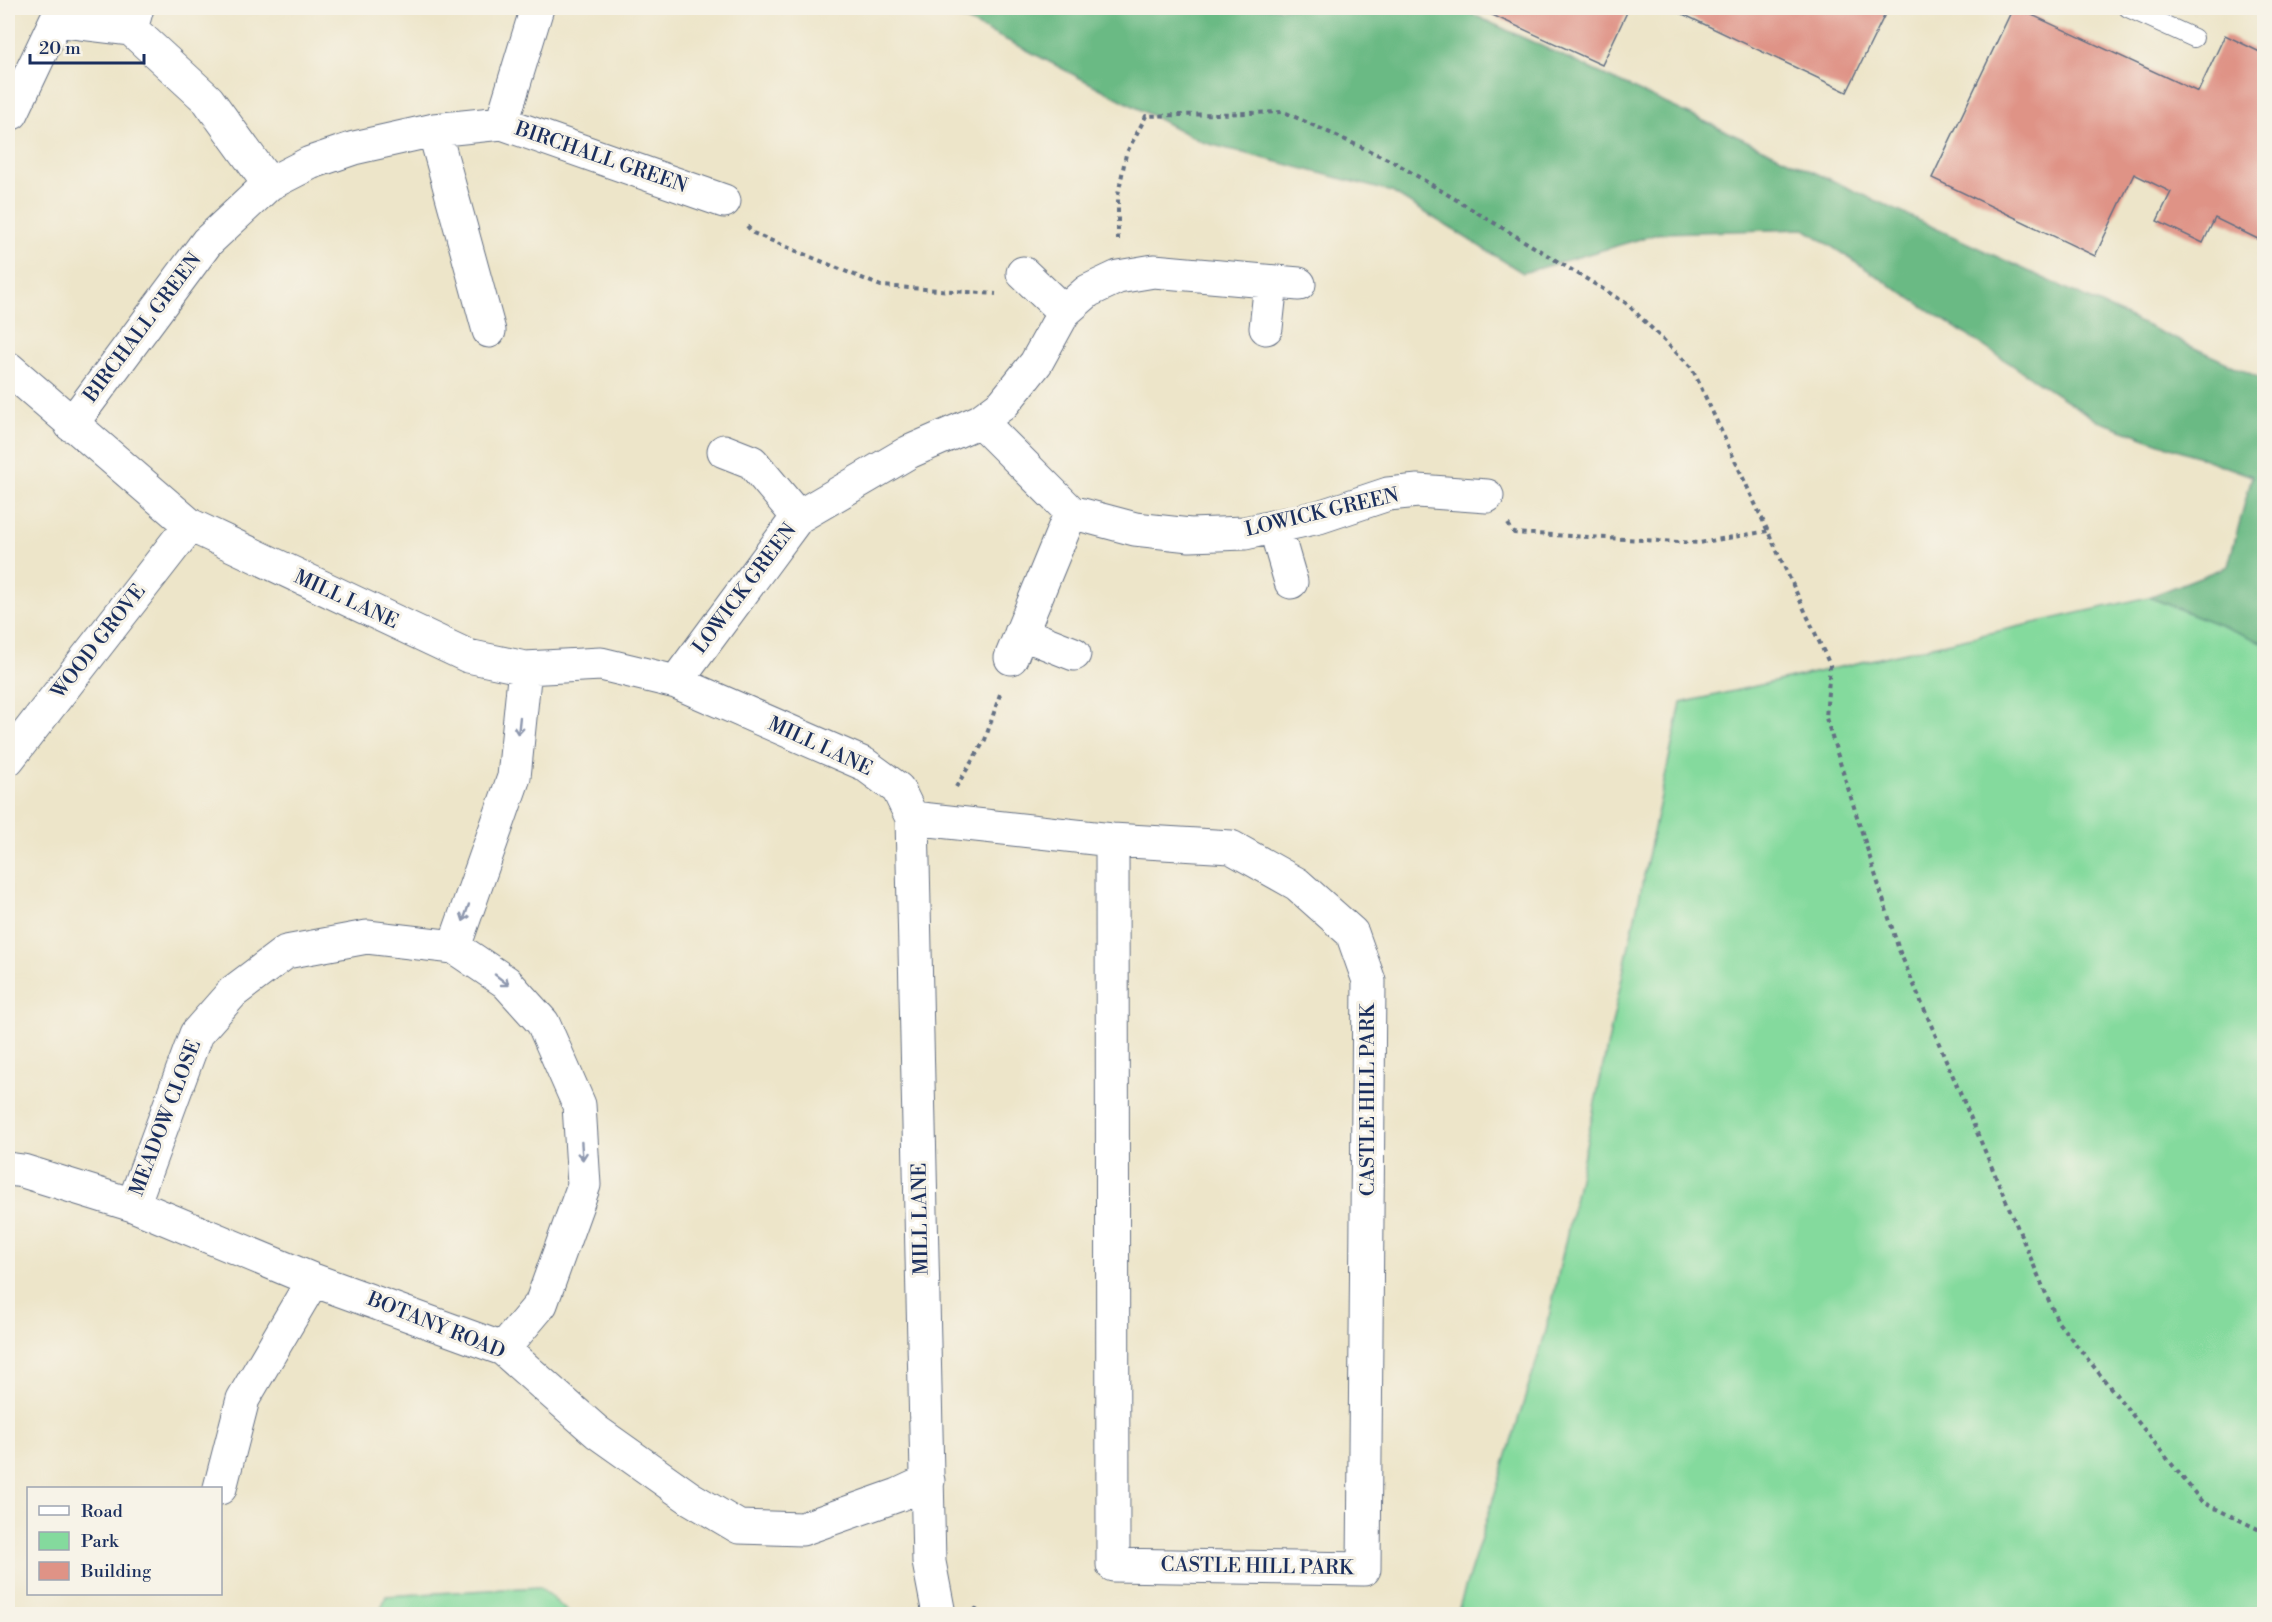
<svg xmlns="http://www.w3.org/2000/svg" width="2272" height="1622" viewBox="0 0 2272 1622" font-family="'Libre Bodoni',serif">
<rect width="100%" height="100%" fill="#f7f3e8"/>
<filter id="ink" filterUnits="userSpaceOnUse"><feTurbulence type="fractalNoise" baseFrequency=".0167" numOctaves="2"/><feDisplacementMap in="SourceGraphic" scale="12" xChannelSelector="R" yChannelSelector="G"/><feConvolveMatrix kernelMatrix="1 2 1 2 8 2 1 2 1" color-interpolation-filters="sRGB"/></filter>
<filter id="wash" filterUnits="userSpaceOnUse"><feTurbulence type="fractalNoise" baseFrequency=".008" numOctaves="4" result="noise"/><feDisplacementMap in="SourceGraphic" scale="24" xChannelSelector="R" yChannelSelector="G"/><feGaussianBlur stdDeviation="1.35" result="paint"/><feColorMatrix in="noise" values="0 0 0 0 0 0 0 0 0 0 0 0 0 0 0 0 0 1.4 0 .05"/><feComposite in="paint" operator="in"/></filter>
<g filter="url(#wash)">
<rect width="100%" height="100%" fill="#ede5c9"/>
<path fill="#84da9d" stroke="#50847e" stroke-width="1.5" d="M2149 597 2264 642V1614H1457L1546 1331 1681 703Z
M540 1587 570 1614H379L386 1596Z"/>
<path fill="#6bba84" stroke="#437471" stroke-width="1.5" d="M940 8H1459L2264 380V643L2149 597 2228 566 2252 476 2096 420 1805 229 1661 233 1523 273 1392 192 1202 142 1023 48Z"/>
<g id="blocks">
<path fill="#df9386" d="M1477 8H1629L1602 65Z
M1670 8H1888L1847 92Z
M2013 8H2017L2198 92 2225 35 2264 54V242L2215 218 2203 243 2157 221 2171 192 2134 174 2095 256 1932 178Z"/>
</g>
</g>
<g filter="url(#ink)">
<use href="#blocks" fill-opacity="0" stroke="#646f83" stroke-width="1.5"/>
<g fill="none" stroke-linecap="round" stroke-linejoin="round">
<defs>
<path id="lane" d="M2128 8 2194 38"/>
<path id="street" d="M137 8 131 29 208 100 269 184
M12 113 56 20 131 29
M502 123 537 8
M434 130 489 331
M1064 312 1088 291 1118 277 1154 271 1299 284
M1266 328 1271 282
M8 368 190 525 468 656 525 668 601 664 676 682 864 764 898 789 912 818 929 1562 939 1614
M980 421 1071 512 1135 529 1190 535 1245 533 1319 517 1388 494 1418 491 1487 496
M71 425 207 242 269 184 310 163 354 148 434 130 502 123 724 201
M724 451 752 462 798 517
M1275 527 1291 582
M1021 633 1074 654
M1011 658 1071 512
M676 682 798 517 909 452 980 421 1003 404 1036 363 1064 312 1023 273
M8 759 190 525
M912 818 1112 840 1231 847 1297 884 1352 933 1369 981 1364 1569 1113 1565 1112 840
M454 947 514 777 525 668
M8 1169 23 1171 133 1205 313 1280 503 1349 597 1432 690 1498 739 1527 802 1529 898 1495 928 1481
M133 1205 196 1034 233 992 286 952 367 937 454 947 506 982 543 1023 579 1105 584 1185 541 1304 503 1349
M220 1488 243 1399 313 1280"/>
</defs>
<use href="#lane" stroke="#646f83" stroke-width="20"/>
<use href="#street" stroke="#646f83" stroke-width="35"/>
<path stroke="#646f83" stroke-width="4" stroke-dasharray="4.5 4.5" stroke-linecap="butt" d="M747 226 753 233 881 286 996 294
M1118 240V195L1126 154 1146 116 1284 112 1394 162 1626 303 1692 368 1830 665 1826 718 1899 950 2058 1322 2202 1502 2264 1532
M1508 524 1514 533 1699 543 1768 531
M956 787 985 740 1001 691
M974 1608 981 1614"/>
<use href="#lane" stroke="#fff" stroke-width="18"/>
<use href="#street" stroke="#fff" stroke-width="33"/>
</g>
<defs><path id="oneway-shaft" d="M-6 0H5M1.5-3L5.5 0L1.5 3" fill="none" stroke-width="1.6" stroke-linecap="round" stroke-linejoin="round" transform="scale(1.5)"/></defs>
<g stroke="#8d97ae">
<use href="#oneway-shaft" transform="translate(519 726) rotate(96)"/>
<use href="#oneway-shaft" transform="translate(466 913) rotate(109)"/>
<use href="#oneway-shaft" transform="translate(502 980) rotate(38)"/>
<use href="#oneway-shaft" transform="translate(582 1151) rotate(86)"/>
</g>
</g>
<g text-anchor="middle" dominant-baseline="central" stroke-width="6" stroke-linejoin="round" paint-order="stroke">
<g font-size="20" fill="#1b2f5e" stroke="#f7f3e8">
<text transform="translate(601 158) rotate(19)">BIRCHALL GREEN</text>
<text transform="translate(143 328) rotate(-53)">BIRCHALL GREEN</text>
<text transform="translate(1322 513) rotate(-13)">LOWICK GREEN</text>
<text transform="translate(745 589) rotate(-53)">LOWICK GREEN</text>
<text transform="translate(346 600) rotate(25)">MILL LANE</text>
<text transform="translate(99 642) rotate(-52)">WOOD GROVE</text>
<text transform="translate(820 747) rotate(25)">MILL LANE</text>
<text transform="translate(1368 1100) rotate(-90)">CASTLE HILL PARK</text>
<text transform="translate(166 1118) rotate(-69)">MEADOW CLOSE</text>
<text transform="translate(921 1219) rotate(-91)">MILL LANE</text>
<text transform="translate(436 1326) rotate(22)">BOTANY ROAD</text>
<text transform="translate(1257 1567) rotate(1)">CASTLE HILL PARK</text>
</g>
</g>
<rect width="2272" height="1622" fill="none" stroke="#f7f3e8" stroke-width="30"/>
<rect x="27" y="1487" width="195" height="108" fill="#f7f3e8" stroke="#9fa5b1" stroke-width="1.5"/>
<rect x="39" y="1506" width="30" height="9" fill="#ffffff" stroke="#9fa5b1" stroke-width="1.5"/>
<text x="81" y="1517" font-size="18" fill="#1b2f5e">Road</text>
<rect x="39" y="1532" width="30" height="18" fill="#84da9d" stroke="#9fa5b1" stroke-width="1.5"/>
<text x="81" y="1547" font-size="18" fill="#1b2f5e">Park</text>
<rect x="39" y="1562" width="30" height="18" fill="#df9386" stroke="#9fa5b1" stroke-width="1.5"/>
<text x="81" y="1577" font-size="18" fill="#1b2f5e">Building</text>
<path d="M30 54v9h114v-9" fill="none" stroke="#1b2f5e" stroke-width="3"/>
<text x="39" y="54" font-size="18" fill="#1b2f5e" stroke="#f7f3e8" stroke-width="4.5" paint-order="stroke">20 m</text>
</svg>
